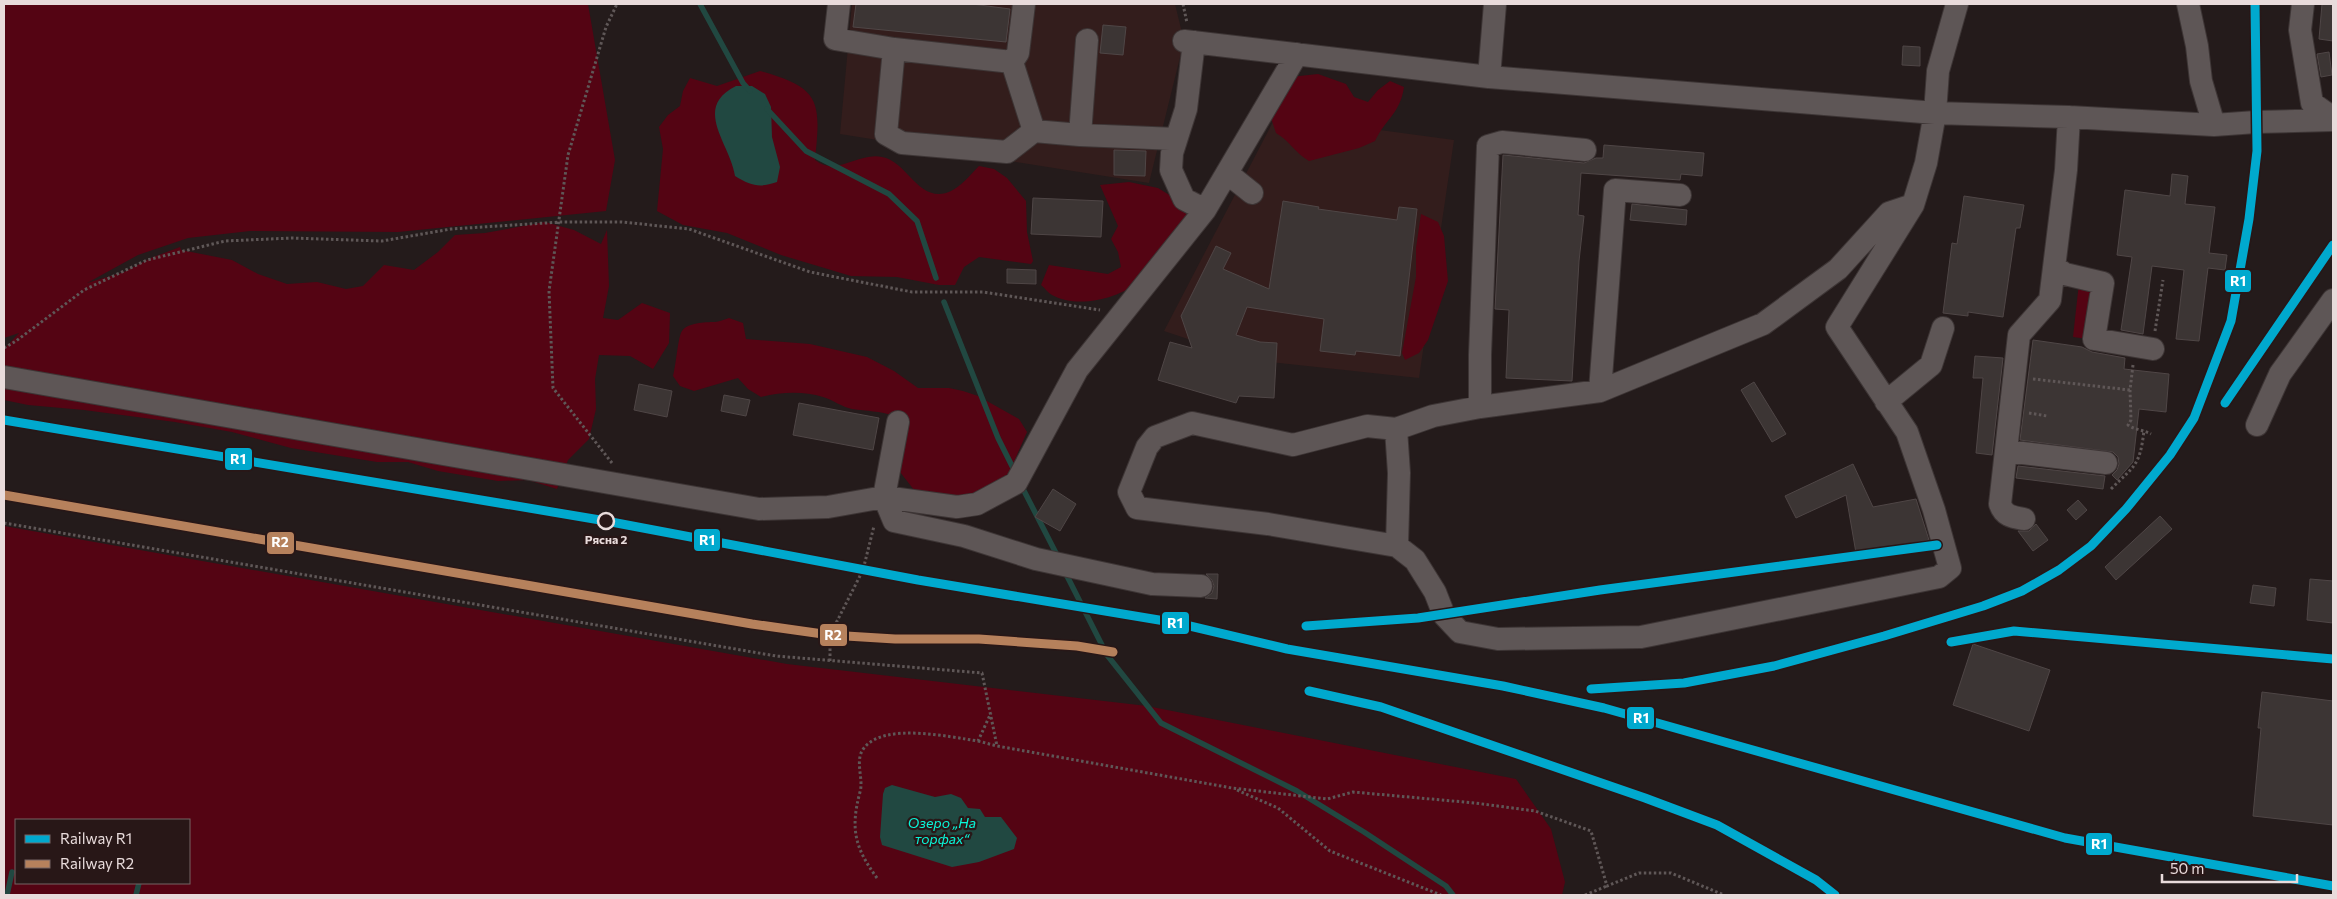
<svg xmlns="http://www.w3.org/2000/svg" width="2337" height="899" viewBox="0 0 2337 899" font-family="Commissioner,sans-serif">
<rect width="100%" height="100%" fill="#241b1b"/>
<path fill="#331d1c" d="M852 4H1175L1184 41 1149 183 840 134Z
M1276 116 1454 140 1419 378 1251 360 1164 331Z"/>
<path fill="#540413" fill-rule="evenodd" d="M4 4H588L615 160 606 211 398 232 250 231 188 238 138 255 87 283 124 272 151 258 180 247 181 250 232 260 258 274 287 284 317 282 346 289 363 286 384 265 414 270 438 252 455 235 485 233 545 222 574 230 601 244 607 230 609 286 603 318 618 320 642 303 670 313 669 343 653 369 630 356 599 355 595 379 596 409 589 439 568 460 557 489 528 480 498 481 438 471 408 462H377L291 448 232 432 175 422 84 410 28 405 4 400V349L19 333 4 338Z
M760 71C821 88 821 101 815 160 836 177 859 152 882 157 905 161 915 194 939 194 956 194 969 176 979 166L994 169 1007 178 1026 201 1027 232 1033 261 1031 264 979 257 964 267 955 285H939L897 277 851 276 781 255 727 233 683 225 657 211 663 149 659 127 668 115 680 106 683 91 690 78 717 86Z
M1318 74 1346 84 1354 97 1368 102 1378 90 1390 81 1404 87C1400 114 1386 118 1375 141L1359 148 1309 161C1294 152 1290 141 1276 133L1271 118 1290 77Z
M1129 182 1158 188 1171 196 1194 216C1177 237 1159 263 1139 281 1119 299 1077 309 1052 295 1048 293 1045 288 1041 285L1049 265 1108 274 1121 267 1118 252 1111 239 1118 226 1100 185Z
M1421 214 1438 222 1444 236 1448 281 1428 340 1419 353 1405 360 1402 353 1416 277V248Z
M2093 281 2088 339 2073 337 2079 283Z
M729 318 743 323 746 339 810 344 867 357 894 371 918 388H949L963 391 978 396 1019 419 1027 432 1002 489 960 499 918 495 900 472 894 416C880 411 867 411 852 409 842 407 833 400 823 397 803 391 781 392 761 397L748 389 738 378 694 391 680 386 673 376C676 366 678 336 682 331 685 326 693 324 699 323 713 321 714 324 729 318Z
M4 526 787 664 1147 706 1516 779 1551 829 1565 882 1562 895H4ZM16 820H189V883H16Z"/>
<path fill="#214841" d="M736 86H752L765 94 771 107 772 137 780 167 777 182C760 188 751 186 735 176 730 143 692 108 736 86Z
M892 785 935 797 951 794 961 798 968 808 980 809 985 817H1001L1017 838 1014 849 979 862 952 867 882 845 880 837 883 794 885 788Z"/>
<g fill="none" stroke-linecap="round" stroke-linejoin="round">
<path stroke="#214841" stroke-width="5.5" d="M700 4 743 83 750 91
M767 109 806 151 889 194 917 221 936 278
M944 302 998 438 1015 472
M1021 485 1058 557
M1065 572 1107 655 1161 723 1297 791 1364 832 1446 886 1453 895
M7 895 12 872
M136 895 139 883"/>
</g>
<path fill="#3c3534" stroke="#4f4646" d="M856 4H972L1010 9 1006 42 853 27Z
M2322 4H2333V41L2319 39Z
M1103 25 1126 27 1123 55 1100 53Z
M1903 46 1920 47V66L1902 65Z
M2329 52 2332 75 2321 77 2317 54Z
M1604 145 1704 153 1702 176 1681 174 1680 180 1581 173 1578 215 1584 216 1579 261 1572 381 1506 378 1509 310 1495 309 1503 155 1584 163 1596 158H1603Z
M1114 150 1146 151 1145 176 1114 175Z
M2172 174 2188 176 2185 204 2215 207 2209 253 2227 255 2225 270 2208 268 2199 341 2176 339 2184 270 2152 266 2143 334 2121 330 2132 257 2117 255 2125 190 2170 196Z
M1964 196 2024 205 2020 228H2016L2003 317 1968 312V316L1943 313 1952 243 1957 244Z
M1033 198 1103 201 1101 237 1031 234Z
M1283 201 1319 207 1318 209 1397 220 1399 207 1417 209 1400 356 1356 351 1355 355 1320 351 1324 319 1247 307 1236 335 1260 342 1277 343 1274 398 1239 396 1236 403 1158 380 1170 342 1192 348 1181 316 1216 246 1231 253 1223 269 1269 289Z
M1632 204 1687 210 1686 225 1630 220Z
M1007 269 1036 270V284L1007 283Z
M2033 340 2082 347 2092 352 2125 358 2124 369 2169 374 2166 412 2139 409 2133 462 2117 480 2112 475 2117 470 2119 464 2118 457 2113 452 2020 440Z
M1975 356 2003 358 1992 455 1976 453 1983 378H1973Z
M1754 382 1786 434 1772 442 1741 390Z
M639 384 672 391 667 417 634 410Z
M724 395 750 400 746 416 721 411Z
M799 403 879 418 873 450 793 435Z
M1853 464 1873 507 1916 499 1929 540 1856 553 1846 495 1796 518 1785 496Z
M2018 466 2105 476 2103 489 2016 478Z
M1053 489 1076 504 1060 531 1035 517Z
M2078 500 2087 510 2076 520 2067 510Z
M2160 516 2172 529 2116 580 2105 567Z
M2036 524 2048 540 2033 551 2018 531H2029Z
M1206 574H1218L1217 599 1205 598 1212 593 1214 586 1212 580Z
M2310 579 2333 581V623L2307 620Z
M2253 585 2276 588 2274 606 2250 603Z
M1973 644 2050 670 2029 731 1953 705Z
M2262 692 2333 701V825L2253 816 2261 728H2258Z"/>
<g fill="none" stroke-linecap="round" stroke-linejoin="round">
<defs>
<path id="minor" d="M839 4 835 39 894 49
M1495 4 1489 77 1935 113 2069 117 2214 125 2256 122 2333 120
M2188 4 2197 46 2201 81 2214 125
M2303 4 2300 30 2312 103 2333 118
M1087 40 1080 135 1176 139
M1184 41 1489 77
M1194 42 1186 109 1172 153 1171 170 1184 199 1205 210
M1012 62 1018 53 1024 4
M1034 131 1012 62 894 49 886 134 902 143 1007 152 1034 131 1080 135
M1227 173 1252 193
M1913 205 1889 213 1838 269 1763 324 1600 391 1480 407 1433 416 1396 429 1399 473 1397 546 1415 560 1435 592 1444 615 1460 632 1498 639 1641 637 1939 577 1950 568 1934 510 1907 432 1837 327 1913 205 1926 163 1935 113 1938 71 1957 4
M2055 267 2065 274 2103 283 2094 339 2153 349
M4 377 759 509 828 507 884 497 894 521 964 536 1036 559 1152 584 1201 586
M1600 391 1615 190 1680 195
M1886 402 1931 365 1943 328
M1480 407V355L1488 146 1502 142 1585 150
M898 422 884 497 957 507 977 504 1016 483 1077 370 1205 210 1297 54
M2257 425 2280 374 2333 300
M1396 429 1367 426 1293 445 1192 423 1155 437 1147 447 1129 492 1137 508 1268 524 1397 546
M2006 451 2106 463
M2024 519C2012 517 2004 516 2000 504L2019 335 2050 300 2066 170 2069 117"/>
</defs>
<use href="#minor" stroke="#3d3535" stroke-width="24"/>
<path stroke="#5f5757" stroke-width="3" stroke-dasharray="2.5 2.5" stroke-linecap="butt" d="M1183 4 1187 23
M2155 331 2163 280
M4 348 16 341 84 290 147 260 225 241 292 238 382 241 451 229 561 222H622L689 229 810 272 912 292H983L1100 310
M2133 365 2130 390 2131 420 2128 425C2135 430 2144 430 2151 434
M2033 379 2130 390
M2029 413 2047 416
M612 463 553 388 549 291 568 155 606 27 617 4
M2111 489C2135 465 2140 466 2144 430
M4 523 776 656 982 673 997 746 1232 788 1327 799 1353 792 1475 803 1535 811 1591 831 1607 886 1639 873H1671L1724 895
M830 661V635L863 570 874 526
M978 741 997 746
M1237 790 1278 808 1330 851 1441 895
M877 878C855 848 850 829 860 792 864 779 854 760 864 748 884 722 950 737 978 741L991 713
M1585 895 1607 886"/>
<use href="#minor" stroke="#5e5656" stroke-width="22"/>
<defs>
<path id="rail-1" d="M2225 403 2333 245
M4 420 606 521 918 580 1177 623 1287 649 1503 686 1604 708 2065 838 2333 886
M1306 626 1418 618 1600 590 1937 545
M1951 642 2014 631 2333 659
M1591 689 1684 683 1774 666 1884 636 1983 606 2022 591 2059 570 2091 546 2126 509 2170 455 2194 418 2231 321 2249 219 2257 151 2255 4
M1309 691 1381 707 1645 798 1717 825 1816 880 1835 895"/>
<path id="rail-2" d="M4 495 752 624 830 635 895 639H979L1077 646 1113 652"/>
</defs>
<use href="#rail-1" stroke="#281717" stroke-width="12"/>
<use href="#rail-2" stroke="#281717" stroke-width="12"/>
<use href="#rail-1" stroke="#00a9ce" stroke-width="9"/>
<use href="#rail-2" stroke="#b6815c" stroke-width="9"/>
</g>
<circle fill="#281717" stroke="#e8dbdb" stroke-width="2.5" cx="606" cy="521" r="8"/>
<g text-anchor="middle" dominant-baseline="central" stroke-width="4.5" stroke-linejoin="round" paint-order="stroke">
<g font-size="12" font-weight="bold" fill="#e8dbdb" stroke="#281717">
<text x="606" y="539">Рясна 2</text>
</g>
<g font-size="14" font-style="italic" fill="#09f5d8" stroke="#281717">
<text x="942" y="822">Озеро „На<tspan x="942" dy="16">торфах“</tspan></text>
</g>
</g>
<g stroke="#281717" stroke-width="2">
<rect x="2224" y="269" width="28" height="24" rx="5" fill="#00a9ce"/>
<rect x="224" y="447" width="29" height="24" rx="5" fill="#00a9ce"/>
<rect x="693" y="528" width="28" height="24" rx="5" fill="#00a9ce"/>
<rect x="266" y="531" width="29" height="24" rx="5" fill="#b6815c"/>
<rect x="1161" y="611" width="29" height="24" rx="5" fill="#00a9ce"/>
<rect x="819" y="623" width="29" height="24" rx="5" fill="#b6815c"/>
<rect x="1626" y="706" width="29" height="24" rx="5" fill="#00a9ce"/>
<rect x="2085" y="832" width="28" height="24" rx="5" fill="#00a9ce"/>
</g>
<g font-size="14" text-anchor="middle" font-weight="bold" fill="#fff">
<text x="2238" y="286">R1</text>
<text x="238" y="464">R1</text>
<text x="707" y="545">R1</text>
<text x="280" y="547">R2</text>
<text x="1175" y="628">R1</text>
<text x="833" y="640">R2</text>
<text x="1641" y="723">R1</text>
<text x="2099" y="849">R1</text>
</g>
<rect width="2337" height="899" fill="none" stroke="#e8dbdb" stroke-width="10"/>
<rect x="15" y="819" width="175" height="65" fill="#281717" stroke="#756565"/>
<rect x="25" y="835" width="25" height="8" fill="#00a9ce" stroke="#756565"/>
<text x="60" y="844" font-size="15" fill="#e8dbdb">Railway R1</text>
<rect x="25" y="860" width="25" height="8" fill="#b6815c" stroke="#756565"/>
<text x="60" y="869" font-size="15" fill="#e8dbdb">Railway R2</text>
<path d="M2162 874v8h135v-8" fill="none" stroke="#e8dbdb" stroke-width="2.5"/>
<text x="2170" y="874" font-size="15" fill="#e8dbdb" stroke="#281717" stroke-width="4" paint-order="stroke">50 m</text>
</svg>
